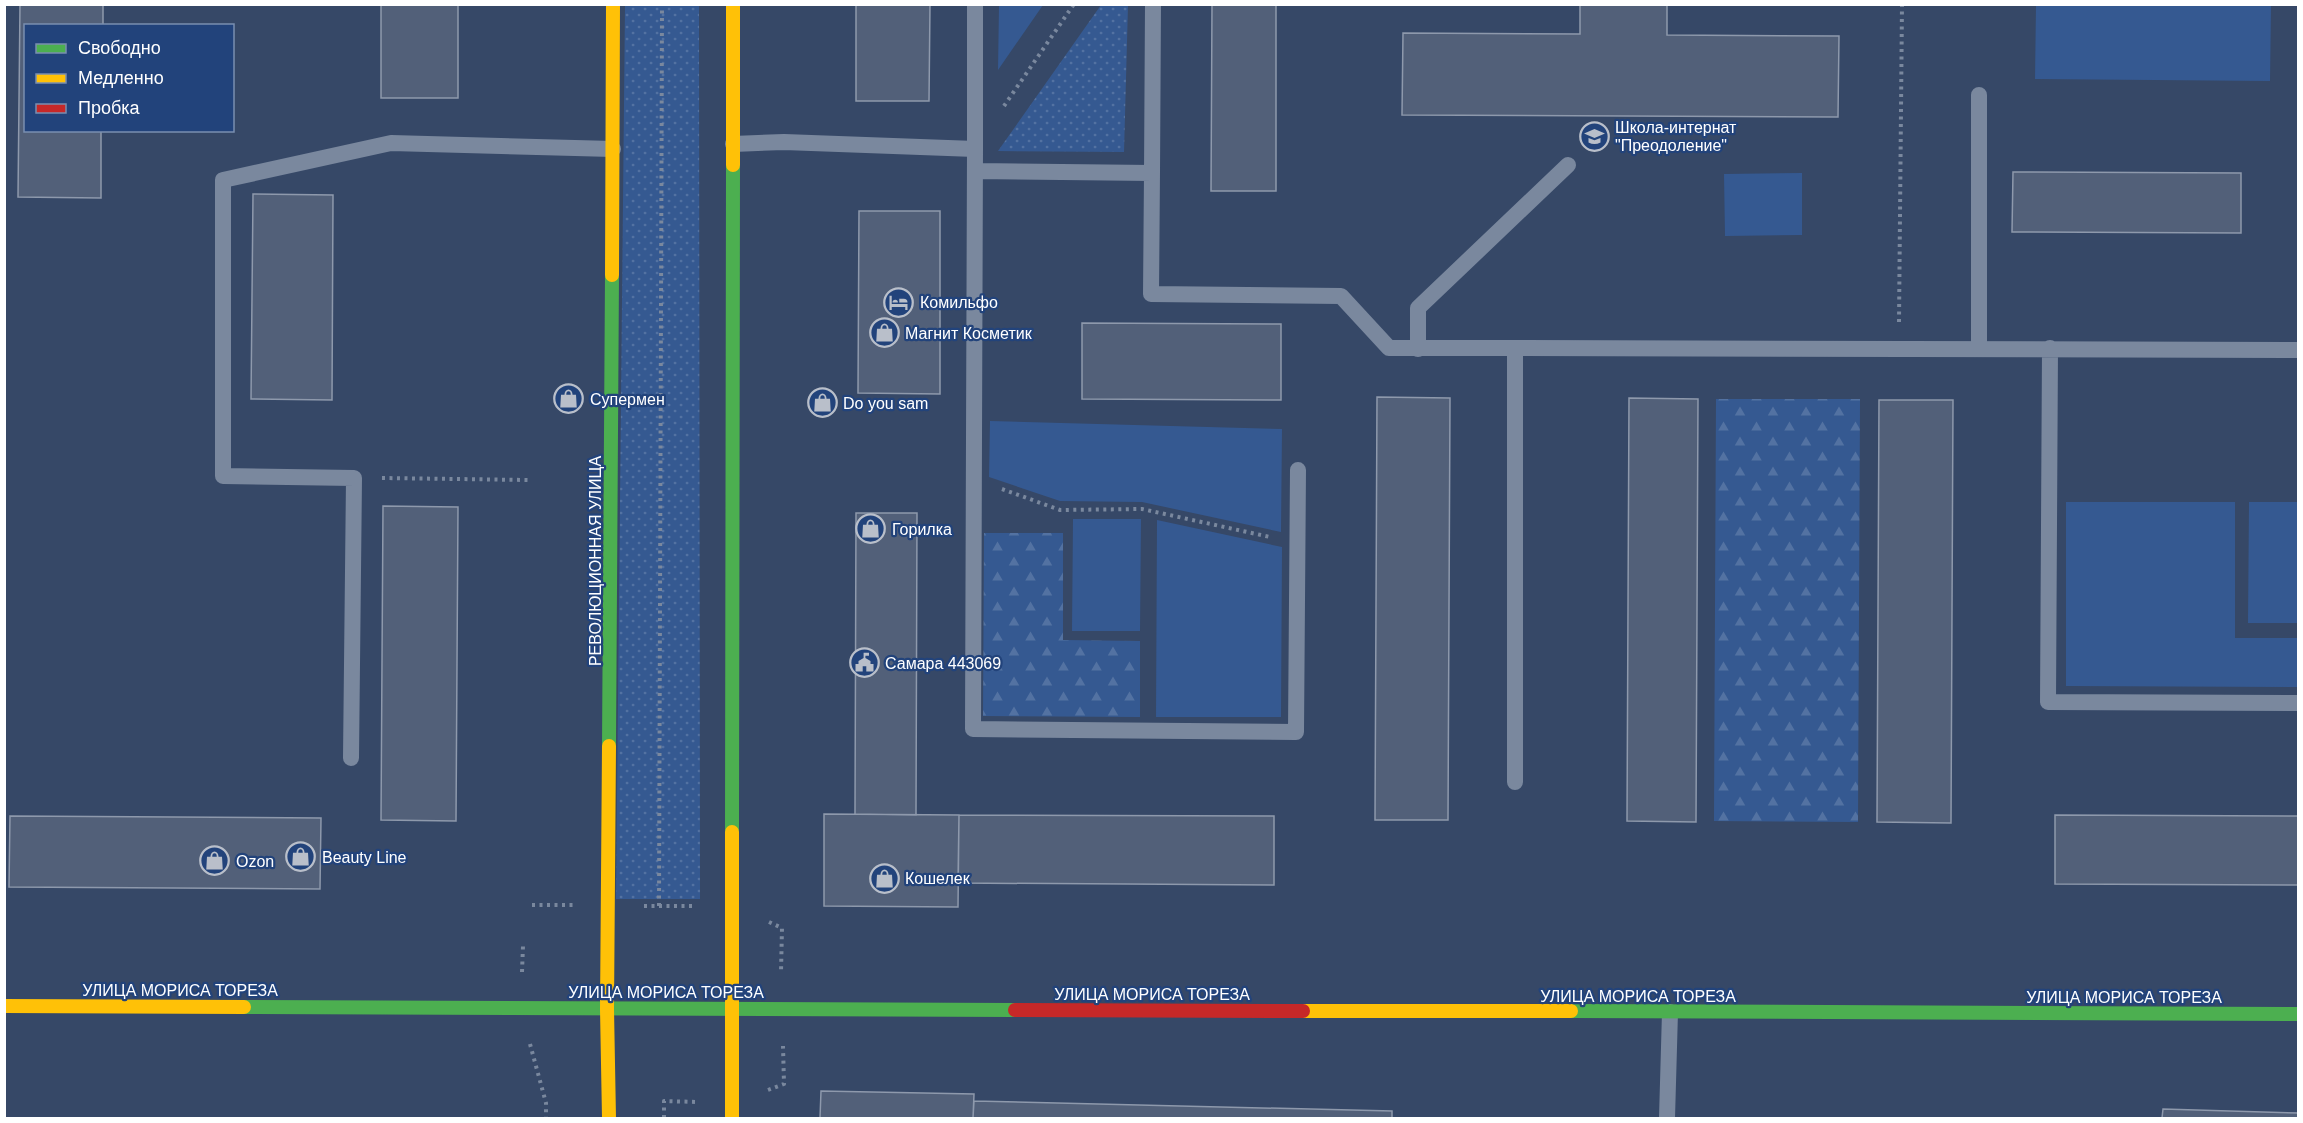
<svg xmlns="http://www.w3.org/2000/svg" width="2303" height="1123" viewBox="0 0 2303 1123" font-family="Helvetica,sans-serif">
<defs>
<pattern id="grass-dots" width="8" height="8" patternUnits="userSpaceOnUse" patternTransform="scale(1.5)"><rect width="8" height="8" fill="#355991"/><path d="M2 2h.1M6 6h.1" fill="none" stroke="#5372a2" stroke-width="1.8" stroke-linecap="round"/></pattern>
<pattern id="forest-firs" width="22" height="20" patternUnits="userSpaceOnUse" patternTransform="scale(1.5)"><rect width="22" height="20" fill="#355991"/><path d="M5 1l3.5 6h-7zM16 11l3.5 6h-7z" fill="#5372a2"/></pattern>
</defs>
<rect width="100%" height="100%" fill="#364867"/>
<path fill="url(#grass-dots)" d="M625 5H699L700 899H616Z
M1101 5H1128L1124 152 998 151Z"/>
<path fill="url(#forest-firs)" d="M1716 399H1860L1858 822 1714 821Z
M984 533H1063V640L1140 641V717L983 716Z"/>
<path fill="#355991" d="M999 5H1043L998 70Z
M2036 5H2271L2270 81 2035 79Z
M1802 173V235L1725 236 1724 174Z
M990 421 1282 429 1281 532 1142 502 1060 501 989 477Z
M2066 502H2235V638H2298V687L2066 686Z
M2249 502H2298V623H2248Z
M1073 519H1141L1140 631H1072Z
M1157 520 1282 547 1281 717H1156Z"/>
<path fill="#526079" stroke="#8e99ac" stroke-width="1.5" d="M20 4H103V26H26V130H101V198L18 197Z
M381 4H458V98H381Z
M856 4H930L929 101H856Z
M1212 4H1276V191H1211Z
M1580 4H1667V35L1839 36 1838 117 1402 115 1403 33 1580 34Z
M2013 172 2241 173V233L2012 232Z
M253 194 333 195 332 400 251 399Z
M859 211H940V394L858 393Z
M1082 323 1281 324V400L1082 399Z
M1377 397 1450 398 1448 820H1375Z
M1629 398 1698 399 1696 822 1627 821Z
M1879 400H1953L1951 823 1877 822Z
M383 506 458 507 456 821 381 820Z
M856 513H917L916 815 855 814Z
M824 814 959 815 958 907 824 906Z
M959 815 1274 816V885L958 883Z
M2055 815 2298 816V885L2055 884Z
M10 816 321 818 320 889 9 887Z
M821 1091 974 1094 973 1118H820Z
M974 1101 1392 1111V1118H973Z
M2163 1109 2298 1113V1118H2162Z"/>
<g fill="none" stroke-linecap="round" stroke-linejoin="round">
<path stroke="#7a889e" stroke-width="4" stroke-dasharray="3 4.5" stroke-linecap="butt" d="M1004 106 1074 4
M1899 322 1902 4
M382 478 529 480
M1002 489 1060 510 1142 509 1270 537
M532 905H573
M644 906H696
M659 906 662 4
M769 922 782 928 781 972
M522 972 523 946
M530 1044 546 1103V1118
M768 1090 784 1084 783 1046
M664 1118V1101L697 1102"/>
<path stroke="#7a889e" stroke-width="16" d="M733 144 784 142 975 149 973 729 1296 732 1298 470
M975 149V4
M975 171 1152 173 1153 4
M1152 173 1151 294 1341 296 1389 348H1515
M1979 348V95
M2050 348 2048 702 2298 703
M1418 349V308L1568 165
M351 758 354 478 223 476V180L391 143 613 149
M1515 782V348L2298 350
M1667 1118 1670 1012"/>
<path stroke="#4caf50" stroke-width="14" d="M609 746 612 275
M732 832 733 165
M244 1007 1015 1010
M1571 1011 2298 1014"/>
<path stroke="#ffc107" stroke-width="14" d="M733 165V4
M612 275 613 4
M4 1006 244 1007
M1303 1011H1571
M609 1118 607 1009 609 746
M732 1118V832"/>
<path stroke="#c62828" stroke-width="14" d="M1015 1010 1303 1011"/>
</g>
<defs>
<symbol id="school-ring" viewBox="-11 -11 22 22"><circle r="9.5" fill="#22437b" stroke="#b9bfca" stroke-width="1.5"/><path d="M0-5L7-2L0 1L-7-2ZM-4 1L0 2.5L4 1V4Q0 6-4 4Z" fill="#b9bfca"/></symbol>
<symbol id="hotel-ring" viewBox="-11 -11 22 22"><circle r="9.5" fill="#22437b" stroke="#b9bfca" stroke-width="1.5"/><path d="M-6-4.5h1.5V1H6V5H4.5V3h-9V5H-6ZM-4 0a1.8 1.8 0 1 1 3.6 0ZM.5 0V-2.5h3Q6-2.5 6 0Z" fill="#b9bfca"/></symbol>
<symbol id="shop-ring" viewBox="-11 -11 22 22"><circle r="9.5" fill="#22437b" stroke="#b9bfca" stroke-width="1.5"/><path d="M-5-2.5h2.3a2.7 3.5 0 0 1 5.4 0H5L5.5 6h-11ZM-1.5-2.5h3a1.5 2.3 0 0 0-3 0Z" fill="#b9bfca"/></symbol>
<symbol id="civic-ring" viewBox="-11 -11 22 22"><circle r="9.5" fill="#22437b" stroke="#b9bfca" stroke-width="1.5"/><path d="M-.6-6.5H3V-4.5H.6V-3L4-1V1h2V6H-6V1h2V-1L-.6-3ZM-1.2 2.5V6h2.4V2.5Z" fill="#b9bfca"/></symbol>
</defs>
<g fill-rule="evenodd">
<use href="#school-ring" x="1578" y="120" width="33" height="33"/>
<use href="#hotel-ring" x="882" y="286" width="33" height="33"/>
<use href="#shop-ring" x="868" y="316" width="33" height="33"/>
<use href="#shop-ring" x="552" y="382" width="33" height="33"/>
<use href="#shop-ring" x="806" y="386" width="33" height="33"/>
<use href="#shop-ring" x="854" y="512" width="33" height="33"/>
<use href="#civic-ring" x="848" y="646" width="33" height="33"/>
<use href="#shop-ring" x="284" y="840" width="33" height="33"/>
<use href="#shop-ring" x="198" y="844" width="33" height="33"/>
<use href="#shop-ring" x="868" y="862" width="33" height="33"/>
</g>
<g text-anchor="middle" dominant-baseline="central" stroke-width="4.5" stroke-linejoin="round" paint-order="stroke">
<g font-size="16" fill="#fff" stroke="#22437b" text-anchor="start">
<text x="1615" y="127">Школа-интернат<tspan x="1615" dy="18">"Преодоление"</tspan></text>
<text x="920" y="302">Комильфо</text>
<text x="905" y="333">Магнит Косметик</text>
<text x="590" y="399">Супермен</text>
<text x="843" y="403">Do you sam</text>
<text x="892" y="529">Горилка</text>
<text x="885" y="663">Самара 443069</text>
<text x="322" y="857">Beauty Line</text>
<text x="236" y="861">Ozon</text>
<text x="905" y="878">Кошелек</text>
</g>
<g font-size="16" fill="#fff" stroke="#22437b">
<text transform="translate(595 561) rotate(-90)">РЕВОЛЮЦИОННАЯ УЛИЦА</text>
<text x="180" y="990">УЛИЦА МОРИСА ТОРЕЗА</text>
<text x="666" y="992">УЛИЦА МОРИСА ТОРЕЗА</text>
<text x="1152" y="994">УЛИЦА МОРИСА ТОРЕЗА</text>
<text x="1638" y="996">УЛИЦА МОРИСА ТОРЕЗА</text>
<text x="2124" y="997">УЛИЦА МОРИСА ТОРЕЗА</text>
</g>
</g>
<rect width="2303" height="1123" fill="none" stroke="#ffffff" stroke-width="12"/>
<rect x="24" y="24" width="210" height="108" fill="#22437b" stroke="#7a8eb0" stroke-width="1.5"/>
<rect x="36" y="44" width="30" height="9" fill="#4caf50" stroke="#7a8eb0" stroke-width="1.5"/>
<text x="78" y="54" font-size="18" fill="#ffffff">Свободно</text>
<rect x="36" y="74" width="30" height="9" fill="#ffc107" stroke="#7a8eb0" stroke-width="1.5"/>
<text x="78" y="84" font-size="18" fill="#ffffff">Медленно</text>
<rect x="36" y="104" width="30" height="9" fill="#c62828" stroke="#7a8eb0" stroke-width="1.5"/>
<text x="78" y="114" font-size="18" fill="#ffffff">Пробка</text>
</svg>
